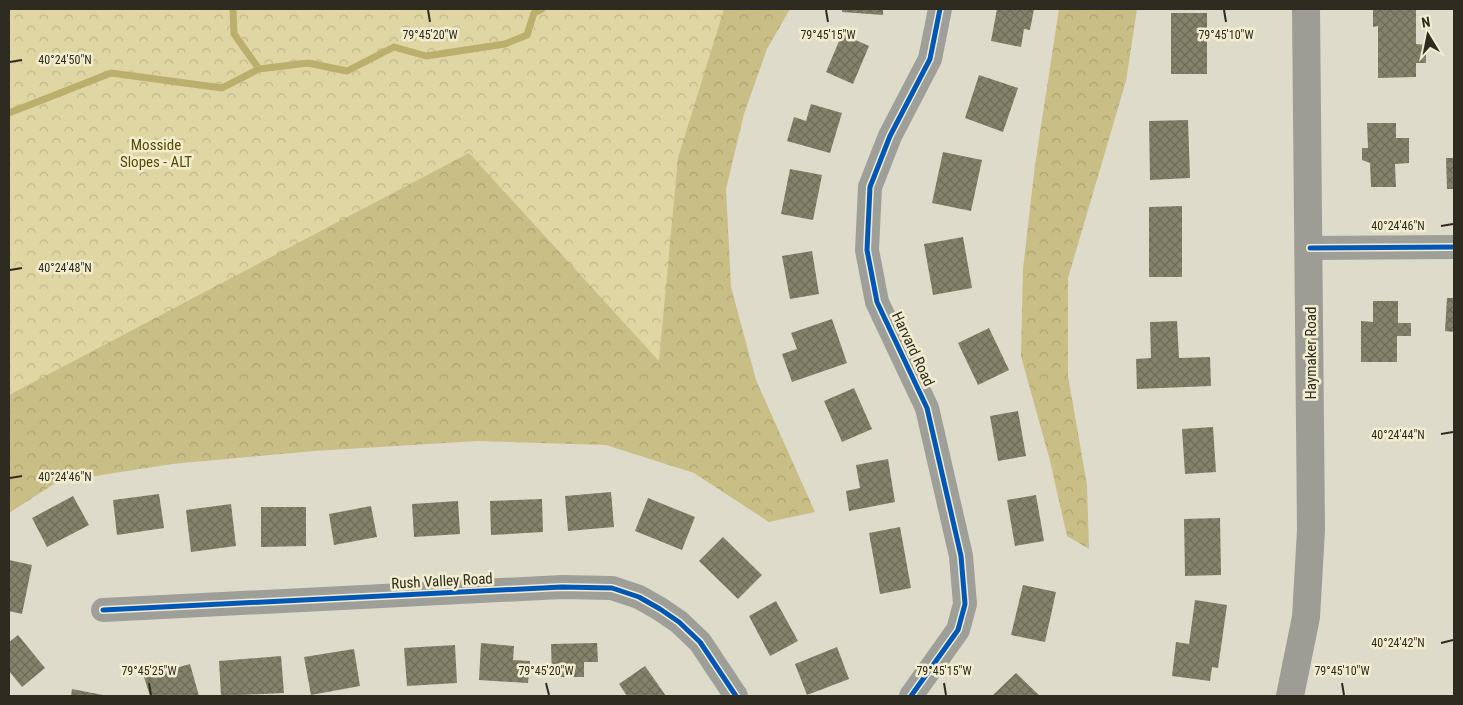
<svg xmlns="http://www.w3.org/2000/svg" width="1463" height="705" viewBox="0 0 1463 705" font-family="'Roboto Condensed',sans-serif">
<defs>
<pattern id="forest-crowns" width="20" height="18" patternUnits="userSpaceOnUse" patternTransform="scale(1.25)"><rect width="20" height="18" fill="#c9be86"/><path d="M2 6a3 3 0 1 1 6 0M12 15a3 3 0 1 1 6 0" fill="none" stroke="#ada373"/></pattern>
<pattern id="park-crowns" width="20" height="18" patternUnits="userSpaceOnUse" patternTransform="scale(1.25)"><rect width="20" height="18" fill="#e0d6a4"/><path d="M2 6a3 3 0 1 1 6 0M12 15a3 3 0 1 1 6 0" fill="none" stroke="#c0b88d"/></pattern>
<pattern id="building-cross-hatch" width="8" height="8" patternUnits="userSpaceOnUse" patternTransform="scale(1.25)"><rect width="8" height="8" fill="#85826c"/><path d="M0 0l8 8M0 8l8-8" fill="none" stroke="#6d6b58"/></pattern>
</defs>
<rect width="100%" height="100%" fill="#dedbcb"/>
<path fill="url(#forest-crowns)" d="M9 9H790L767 49 744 114 726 189 731 287 756 380 815 512 769 522 694 473 606 445 478 441 314 451 172 464 57 482 9 513Z
M1059 9H1137L1126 81 1068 278V376L1087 485 1089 549 1067 536 1050 461 1021 356 1023 269 1035 165Z"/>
<path fill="url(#park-crowns)" d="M9 9H724L678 158 659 361 469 153 9 395Z"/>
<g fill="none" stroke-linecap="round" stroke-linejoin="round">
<path stroke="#bcae6c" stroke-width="7" d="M233 9 234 34 259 69
M9 113 111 73 222 88 259 69 308 63 347 71 394 47 426 56 505 44 527 35 534 13 542 9"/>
</g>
<path fill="url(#building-cross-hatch)" d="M842 9H883V15L842 12Z
M997 9H1034L1030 30 1024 29 1021 47 991 41Z
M1373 9H1416V44L1426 45V63H1416V77L1378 78V26L1373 27Z
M1171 13H1207V74H1171Z
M842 34 869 46 853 84 826 72Z
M979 75 1018 88 1003 132 965 118Z
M811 104 842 113 830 153 787 141 794 117 806 121Z
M1188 120 1190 178 1150 180 1149 121Z
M1367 123H1396V138H1409V163L1395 164 1396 187H1371L1370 163 1362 160V148H1368Z
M943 152 982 160 971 211 932 203Z
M1446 158H1454V189H1447Z
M790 169 822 175 813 220 781 214Z
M1182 206V277H1149V207Z
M963 237 972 288 933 295 924 244Z
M812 251 819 294 790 299 782 256Z
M1447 298H1454V332L1445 331Z
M1373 301H1398V323H1411V336H1397V362H1361V321L1373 322Z
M832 319 847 363 792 382 782 354 797 349 791 333Z
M1177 321 1179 358 1210 357 1211 386 1137 389 1136 359 1151 358 1150 322Z
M989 328 1009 370 978 385 958 343Z
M854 388 872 429 842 442 824 401Z
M1018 411 1026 456 998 461 990 416Z
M1213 427 1216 472 1185 474 1182 429Z
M888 459 895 502 849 511 846 491 860 488 856 465Z
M611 492 614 527 568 531 565 496Z
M159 494 164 528 117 535 113 500Z
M1036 495 1044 541 1015 546 1007 500Z
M73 496 89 525 47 547 32 518Z
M648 498 695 517 682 550 635 531Z
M542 499 543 532 491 535 490 501Z
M458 501 460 534 414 537 412 504Z
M231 504 236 546 191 552 186 510Z
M371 506 377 537 334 545 329 514Z
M261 507H306V546L261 547Z
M1220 518 1221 575 1185 576 1184 519Z
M900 527 911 588 880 594 869 533Z
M723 537 762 575 738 599 699 561Z
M9 560 32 565 22 614 9 611Z
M1023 585 1056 592 1045 642 1011 635Z
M1195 600 1227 605 1218 668 1212 667 1210 681 1172 676 1176 642 1189 644Z
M776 601 798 641 770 656 749 616Z
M18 635 45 668 22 687 9 671V642Z
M481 643 514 646 513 660 530 661 528 683 479 680Z
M597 643 598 662H584V677H552L551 644Z
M455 645 457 683 407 686 404 648Z
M837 647 849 679 807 695 795 664Z
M354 649 360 686 311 695 304 657Z
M281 656 284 693 221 696 219 661Z
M190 664 199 696H150L144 677Z
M645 666 666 696H627L619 684Z
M1016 673 1040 696H992Z
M72 689 103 695V696H71Z"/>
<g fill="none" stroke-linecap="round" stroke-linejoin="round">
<path stroke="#9f9f99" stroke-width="24" d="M1310 248 1454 247
M103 610 562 587 612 588 639 597 660 609 679 622 700 642 736 696
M911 696 958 630 965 604 961 556 927 408 877 302 867 250 870 187 890 136 930 59 940 9"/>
<path stroke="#9e9d95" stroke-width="28" d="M1290 696 1306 617 1311 530 1306 9"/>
<defs>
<path id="cycleway" d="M1310 248 1454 247
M103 610 562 587 612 588 639 597 660 609 679 622 700 642 736 696
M911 696 958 630 965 604 961 556 927 408 877 302 867 250 870 187 890 136 930 59 940 9"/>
</defs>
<use href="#cycleway" stroke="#f3edd0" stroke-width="8"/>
<use href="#cycleway" stroke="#0057b8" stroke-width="5"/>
</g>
<path fill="none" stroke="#2e2b20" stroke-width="2" d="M428 10 430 22M826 10 828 22M1224 10 1226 22M10 62 22 60M1441 226 1453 224M10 270 22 268M1441 434 1453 432M10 478 22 476M1441 643 1453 640M149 683 151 695M546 683 549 695M944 683 946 695M1342 683 1344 695"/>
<g text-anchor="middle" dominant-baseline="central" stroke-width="5" stroke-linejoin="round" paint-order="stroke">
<g font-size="15" fill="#584b03" stroke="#f3edd0">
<text x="156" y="145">Mosside<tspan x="156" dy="17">Slopes - ALT</tspan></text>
</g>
<g font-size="15" fill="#2e2b20" stroke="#f3edd0">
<text transform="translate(913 349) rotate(65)">Harvard Road</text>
<text transform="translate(1311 353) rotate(-90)">Haymaker Road</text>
<text transform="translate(442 581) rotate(-3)">Rush Valley Road</text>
</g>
</g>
<g font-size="12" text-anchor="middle" fill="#2e2b20" stroke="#f3edd0" stroke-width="5" stroke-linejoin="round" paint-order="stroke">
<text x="430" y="39">79°45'20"W</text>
<text x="828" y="39">79°45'15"W</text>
<text x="1226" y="39">79°45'10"W</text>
<text x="65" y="64">40°24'50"N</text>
<text x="1398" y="230">40°24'46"N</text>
<text x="65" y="272">40°24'48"N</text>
<text x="1398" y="439">40°24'44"N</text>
<text x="65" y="481">40°24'46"N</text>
<text x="1398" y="647">40°24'42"N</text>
<text x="149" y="675">79°45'25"W</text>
<text x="546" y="675">79°45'20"W</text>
<text x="944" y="675">79°45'15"W</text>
<text x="1342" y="675">79°45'10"W</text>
</g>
<rect width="1463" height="705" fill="none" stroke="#2e2b20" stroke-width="20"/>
<g transform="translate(1428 35) rotate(350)" stroke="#f3edd0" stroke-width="4" paint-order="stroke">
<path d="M0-4L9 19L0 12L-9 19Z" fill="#2e2b20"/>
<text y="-8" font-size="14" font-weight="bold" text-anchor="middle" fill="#2e2b20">N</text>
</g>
</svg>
